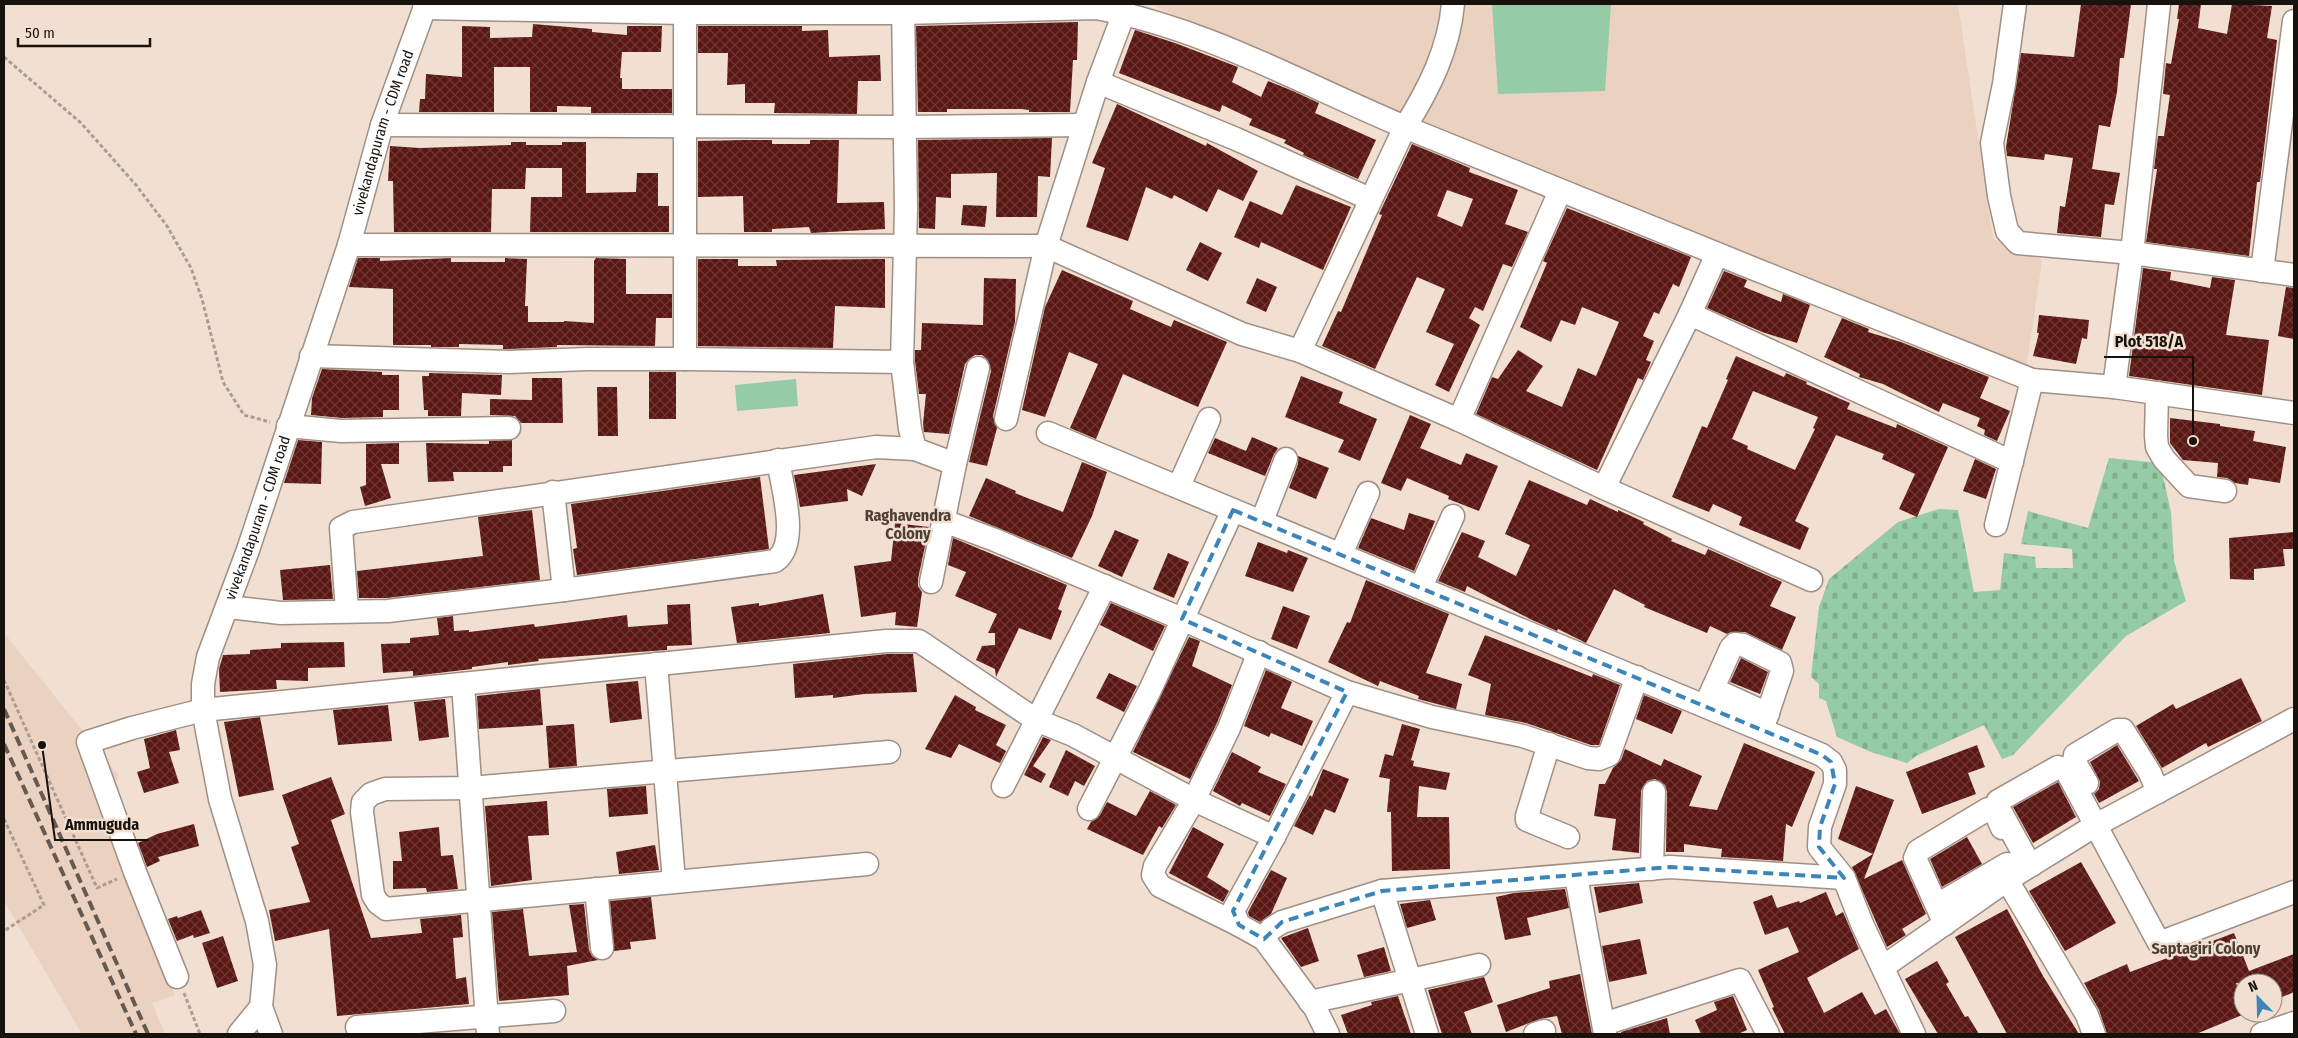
<svg xmlns="http://www.w3.org/2000/svg" width="2298" height="1038" viewBox="0 0 2298 1038" font-family="'Fira Sans Condensed',sans-serif">
<defs>
<pattern id="cemetery-stones" width="16" height="16" patternUnits="userSpaceOnUse" patternTransform="scale(1.25)"><rect width="16" height="16" fill="#95cca7"/><path d="M2 7V4a2 2 0 0 1 4 0v3zM10 15v-3a2 2 0 0 1 4 0v3z" fill="#80ae8f"/></pattern>
<pattern id="building-cross-hatch" width="8" height="8" patternUnits="userSpaceOnUse" patternTransform="scale(1.25)"><rect width="8" height="8" fill="#5a1713"/><path d="M0 0l8 8M0 8l8-8" fill="none" stroke="#6d3734"/></pattern>
</defs>
<rect width="100%" height="100%" fill="#f1dfd2"/>
<path fill="#ead1c0" d="M1150 4H1958L1993 239 2042 260 2026 370 1848 299 1395 112Z
M4 633 119 776 104 802 175 995 152 1003 165 1034H82L4 901Z"/>
<path fill="url(#cemetery-stones)" d="M2109 458 2160 463 2171 512 2174 561 2186 601 2126 636 2013 755 2002 759 1984 725 1916 756 1907 763 1871 752 1837 737 1826 701 1819 698V684L1811 677 1819 607 1829 579 1898 522 1939 509 1958 510 1974 592 2000 590 2004 553 2035 557 2036 568H2073L2072 549 2021 544 2028 511 2088 528Z"/>
<path fill="#95cca7" d="M1492 4H1611L1605 91 1498 94Z
M796 379 798 406 737 411 735 385Z"/>
<path fill="url(#building-cross-hatch)" fill-rule="evenodd" d="M2081 4H2131L2124 58H2120L2117 92 2110 127 2099 125 2092 169 2120 173 2114 205 2105 204 2101 237 2057 233 2060 206 2065 207 2073 158 2045 154 2044 160 2007 156 2006 147 2021 53 2074 57Z
M2179 4H2201L2198 28 2227 34 2232 4 2272 6 2267 38 2277 40 2260 182H2257L2249 256 2146 242 2157 169H2154L2158 136H2164L2170 95 2163 94 2166 63 2171 64 2179 19H2177Z
M1078 22 1077 60H1073L1070 112H1029V110L1022 109H947V112H918L916 26Z
M533 24 592 29V32L627 35V26H662L661 52H622L620 78H622V89H672V113H591V107L557 106V112H530V67H494V112H419L420 99H425L426 74 462 77V26L490 27V38L532 37Z
M698 26H802V31L828 30 829 57 880 55 881 81H858L857 114 774 113 775 103H745V84L727 85 728 53H698Z
M1135 30 1175 43 1238 67 1232 82 1261 97 1268 81 1293 91 1319 103 1315 113 1376 140 1358 179 1303 155 1304 153 1284 143 1286 140 1249 125 1252 119 1222 105 1220 112 1119 73Z
M1117 104 1206 146 1207 143 1258 171 1243 201 1218 189 1207 212 1174 195 1172 199 1146 187 1128 241 1086 227 1105 168 1092 163Z
M1052 138 1050 177 1038 176 1037 217H996L997 173 951 174V198L936 197 935 229 919 228 918 140Z
M743 140H772V144H810V140H839L837 203 884 202 885 229 811 233 809 227 772 229V232H744L743 196 698 197V141Z
M511 142H526V145H562V142H586V193L636 192 637 173H658V206H669V232H530L531 197H562V168H526L525 189H492L491 232H394L393 181H388L390 146 420 148 511 145Z
M1412 144 1470 168 1469 172 1518 190 1505 224 1528 232 1512 267 1503 264 1483 311 1475 307 1469 318 1480 325 1449 392 1435 385 1454 344 1426 332 1445 289 1417 277 1375 369 1322 346 1338 311 1341 312 1382 215 1379 214ZM1447 190 1473 199 1462 227 1437 216Z
M1296 185 1351 207 1323 270 1261 242 1259 248 1234 237 1250 201 1282 215Z
M963 205 987 206 985 227 961 225Z
M1567 208 1691 257 1679 287 1673 284 1659 314 1654 312 1643 336 1654 341 1646 360 1651 362 1643 380 1638 378 1597 470 1476 414 1492 377 1498 379 1518 350 1543 366 1526 391 1562 407 1578 368 1596 376 1619 322 1582 307 1575 325 1561 320 1551 342 1520 327 1547 263 1543 261Z
M1200 242 1222 253 1208 281 1186 270Z
M358 258H380V261L451 258V262H505V258L527 259 525 306H528V322H564V321L594 323V261L596 258 626 259V294H672V318H656L655 346 557 345V347L509 349H503V345L459 344V347H431V345H393V289L349 287Z
M698 259H738V266H777L776 260 885 259V308L835 306 833 348 698 346Z
M2143 268 2171 272 2170 280 2210 288 2212 277 2235 280 2226 335 2269 340 2262 395 2129 376Z
M1062 270 1133 301 1130 309 1171 327 1174 320 1227 342 1198 407 1123 374 1096 439 1070 428 1098 364 1069 352 1045 417 1022 410 1045 307Z
M1724 271 1747 280 1744 287 1781 302 1783 294 1810 305 1797 343 1762 332 1707 308Z
M984 278 1016 279 1015 322 993 416 997 428 987 466 969 462 991 371 987 359 982 355H975L969 359 965 364 949 434 924 432 923 424 926 394H919L915 361V350H921L922 323 983 325Z
M1257 278 1277 287 1266 312 1246 303Z
M2286 287 2294 288V339L2278 336Z
M2039 315 2089 320 2087 339 2082 338 2076 364 2033 356 2039 333H2037Z
M1842 318 1869 329 1868 332 1901 342 1989 377 1980 398 2010 411 1997 441 1984 435 1985 430 1977 426 1980 418 1943 403 1939 412 1883 384 1859 377 1860 374 1824 357Z
M1736 356 1784 377 1786 373 1807 382 1806 384 1850 403 1847 409 1896 428 1897 424 1948 447 1917 517 1899 509 1915 474 1882 459 1884 454 1836 435 1795 521 1809 528 1800 550 1739 525 1742 517 1713 504 1709 512 1672 497 1702 426 1707 428 1728 380 1726 379ZM1753 391 1818 417 1813 428 1815 429 1795 470 1747 449 1748 446 1732 439Z
M322 369 382 372V375H399V410H383V417L342 418 311 415 312 398Z
M649 372H676V419H649Z
M429 373 502 375 501 395 462 393 461 416H428V410H424L422 376H429Z
M1301 376 1343 392 1339 403 1377 419 1360 461 1338 452 1344 440 1285 417Z
M532 378H562L563 423H521L515 416 490 415V399L532 400Z
M597 387H617L618 436H598Z
M1410 415 1431 424 1420 448 1461 465 1466 453 1498 466 1479 511 1448 499 1449 496 1407 478 1401 491 1381 483Z
M2170 418 2220 424V426L2255 431 2253 441 2286 447 2280 483 2249 478 2248 485 2235 483 2227 478 2217 477 2218 463 2183 460 2170 443Z
M1252 437 1278 448 1274 454 1265 476 1208 453 1215 438 1246 451Z
M298 440 322 442 321 484 284 483Z
M512 440V466H503V472H453L454 481 428 482 426 443 489 444V441Z
M399 443V464H381L391 498 365 506 360 487 366 485V444Z
M1298 456 1329 468 1316 499 1289 488 1298 464Z
M1975 459 1996 469 1986 499 1963 491Z
M1082 462 1107 472 1092 516 1072 558 969 516 986 478 1016 491 1015 493 1063 512Z
M876 464 862 496 847 489 848 501 800 507 794 475Z
M760 477 769 549 577 575 573 549 577 548 571 504Z
M1529 480 1587 505 1590 499 1618 512V510L1644 522 1643 524 1672 539 1671 541 1705 555 1708 549 1782 582 1770 606 1796 617 1782 650 1745 632H1731L1727 634 1710 626 1707 633 1644 607 1645 605 1614 589 1586 643 1558 629 1557 631 1530 619 1467 586 1465 592 1438 581 1462 532 1485 541 1478 557 1516 576 1530 545 1505 534Z
M532 510 540 580 387 598H359L357 571 483 556 478 517Z
M1409 513 1435 521 1414 571 1358 548 1371 518 1404 530Z
M895 523 929 527 918 579V586L922 592 917 627 895 625 896 612 861 617 854 566 891 561Z
M1115 530 1139 540 1122 577 1098 566Z
M2293 532V549H2283L2285 566 2254 569V580L2230 579 2229 538Z
M953 538 1067 585 1058 609 1062 611 1051 640 1019 628 996 677 995 669 976 660 982 646 995 645V633H988L997 614 955 596 966 572 948 565Z
M1258 542 1287 553 1288 550 1308 558 1293 592 1245 576Z
M1168 553 1189 562 1174 598 1153 589Z
M330 565 333 599 283 600 280 570Z
M1366 580 1449 614 1426 673 1462 684 1456 709 1418 699 1419 696 1380 681 1378 686 1328 662 1347 622 1350 623Z
M823 594 830 633 737 643 731 607 759 603V606Z
M1111 603 1165 626 1153 651 1100 625Z
M690 604 692 645 667 646V650L538 659 539 661 508 665V662L472 667V669L413 676V671L383 673 381 644 410 643V638L439 635 437 618 453 616 454 631 469 630V632L534 624 535 627 627 615 628 627 668 624 667 605Z
M1283 606 1310 616 1297 649 1271 639Z
M1485 635 1592 677 1593 674 1620 685 1599 745H1591L1526 723 1485 715 1491 684 1468 675Z
M1189 637 1200 641 1192 666 1232 685 1217 723 1190 779 1133 752Z
M344 642 345 667 308 668V681L276 680 277 689 220 692 219 669 223 655 250 654V650L281 648V643Z
M887 654H913L917 692 864 694 833 698V695L795 698 793 664Z
M1741 658 1768 672 1760 694 1730 682Z
M1266 670 1292 682 1281 708 1313 721 1302 746 1271 733 1269 737 1244 726Z
M1109 673 1137 686 1124 712 1096 698Z
M2241 678 2262 721 2208 747 2206 743 2162 768 2136 726 2173 704 2176 709Z
M638 681 642 719 610 723 606 684Z
M540 689 543 725 479 729 477 696Z
M955 695 976 707 975 710 1006 725 996 745 1006 751 1000 763 959 744 951 758 925 749Z
M1644 695 1682 711 1672 734 1636 719Z
M445 699 449 737 419 741 414 702Z
M388 705 392 741 338 745 333 710Z
M260 717 274 790 239 797 224 722Z
M574 724 577 766 549 768 546 726Z
M1402 724 1420 729 1411 760 1414 761 1413 766 1450 773 1446 790 1419 786 1417 817H1449L1450 869 1392 871 1391 812H1387L1390 779 1379 777 1385 754 1393 756Z
M176 730 180 750 169 752 179 783 144 793 137 772 150 768 144 739Z
M1043 737 1051 740 1033 766 1046 774 1041 783 1024 775Z
M1744 743 1815 772 1792 827 1786 824 1783 861 1721 857 1722 849 1684 844V852H1666L1667 792 1665 785 1655 779 1647 781 1641 791 1639 853 1612 850 1616 819 1594 816 1599 784H1605L1613 768 1621 760 1625 749 1661 766 1664 759 1702 776 1689 806 1717 810Z
M1977 745 1985 767 1968 773 1976 794 1922 814 1906 772Z
M2117 745 2139 781 2099 803 2094 794 2099 789 2100 782 2090 762Z
M1066 750 1095 766 1084 786 1075 781 1068 796 1049 787Z
M1232 752 1261 767 1258 772 1286 784 1270 816 1242 803 1240 806 1213 791Z
M1323 769 1349 779 1335 813 1325 809 1313 835 1294 826 1310 795 1312 797Z
M331 777 345 814 331 820 371 938 422 933 420 919 461 915 463 937 453 938 456 979 466 977 469 1004 337 1016 329 929 275 941 269 910 310 902 291 847 299 844 282 795Z
M2058 782 2076 817 2033 843 2013 807Z
M646 786 648 814 609 817 607 789Z
M1856 786 1894 800 1864 879 1902 860 1926 914 1902 929 1906 935 1887 947 1852 867 1873 854 1838 839Z
M1150 791 1176 805 1162 828 1159 826 1143 855 1087 829 1091 822 1100 815 1107 802 1136 816Z
M547 801 549 835 528 836 532 880 491 886 485 806Z
M194 824 199 846 158 857 160 861 147 867 138 843 157 834Z
M439 827 441 856 453 855 458 889 427 892 426 888 393 889V861H402L399 832Z
M1193 827 1224 844 1207 877 1229 891 1223 902 1169 873Z
M1967 837 1982 864 1942 887 1930 859Z
M655 845 659 870 619 874 616 852Z
M2081 862 2116 923 2065 951 2029 891Z
M1271 870 1287 878 1271 914 1260 922 1249 916 1248 912Z
M1639 883 1643 903 1599 913 1594 887Z
M1565 889 1569 908 1527 918 1531 935 1505 940 1496 897 1514 893Z
M1826 892 1836 916 1843 912 1859 949 1807 978 1824 1013 1862 992 1875 1015 1886 1009 1900 1034H1785L1772 1008 1774 1007 1758 970 1799 952 1788 927 1765 935 1753 902 1772 895 1777 908 1799 901 1800 903Z
M651 897 656 939 630 942 631 949 614 951 610 901Z
M1430 900 1436 920 1407 928 1400 904Z
M584 904 589 950 592 956 598 960 567 966 569 995 499 1001 492 912 523 909 529 956 577 952 569 905Z
M2007 909 2043 976 2079 1034H2007L1955 937Z
M201 910 210 933 194 938 193 935 177 941 168 919 177 916 178 918Z
M1308 928 1319 961 1301 967 1281 938Z
M2234 933 2249 971 2294 954V992L2273 1001V983H2236L2243 1001V1013H2247L2196 1034H2107L2099 1010 2084 983 2127 964 2130 972Z
M223 936 238 981 217 988 202 943Z
M1640 939 1647 974 1609 982 1602 946Z
M1384 947 1391 971 1364 977 1357 955Z
M1937 961 1949 982 1946 984 1965 1017 1968 1016 1979 1034H1938L1905 979Z
M1580 974 1592 1034H1562L1557 1016 1540 1019 1506 1032 1497 1005 1550 988 1549 981Z
M1484 977 1493 1002 1464 1012 1472 1034H1442L1428 990Z
M1398 996 1411 1034H1348L1341 1015 1372 1005 1371 1002Z
M1733 996 1747 1030 1738 1034H1701L1695 1020 1717 1010 1714 1002Z
M1667 1018 1670 1034H1621V1032Z"/>
<g fill="none" stroke-linecap="round" stroke-linejoin="round">
<defs>
<g id="minor">
<path d="M685 4V359"/>
<path d="M903 4 906 209 902 362 910 429 915 449 955 464"/>
<path d="M2015 4 2004 84 1992 143 1999 196 2007 231 2018 243 2132 253 2294 275"/>
<path d="M424 8 685 13H903L1096 8C1210 29 1311 89 1417 132 1621 216 1827 298 2032 380L2114 387 2294 413"/>
<path d="M1098 82 1236 139 1370 199"/>
<path d="M382 125 904 127 1084 125"/>
<path d="M349 245 1046 246 1242 334 1300 351 1459 420 1604 488 1811 580"/>
<path d="M2262 271 2294 21"/>
<path d="M1690 314 2012 462"/>
<path d="M1300 351 1405 127C1429 89 1449 49 1453 4"/>
<path d="M311 356 509 362 588 359H685L902 362"/>
<path d="M2114 387 2132 253 2159 4"/>
<path d="M2157 393 2156 436 2157 447 2164 459 2189 486 2225 491"/>
<path d="M1006 419 1046 246 1098 82 1124 13V4"/>
<path d="M1459 420 1560 191"/>
<path d="M288 426 341 431 509 428"/>
<path d="M1048 433 1822 755 1831 762 1835 770V784L1820 827 1819 847 1844 878 1862 924 1914 1034"/>
<path d="M1179 486 1209 419"/>
<path d="M1604 488 1690 314 1717 254"/>
<path d="M553 492 564 590"/>
<path d="M944 521 995 540 1182 619 1347 692 1432 717 1523 736 1588 758 1599 759 1609 755 1637 677"/>
<path d="M1262 521 1286 459"/>
<path d="M1996 525 2032 380"/>
<path d="M1341 554 1368 493"/>
<path d="M931 582 955 464 978 368"/>
<path d="M1421 587 1453 516"/>
<path d="M228 607 281 613 388 611 564 590 775 561C800 544 782 487 778 460"/>
<path d="M347 611 341 528 353 522 876 447 915 449"/>
<path d="M656 664 674 881"/>
<path d="M463 684 488 1034"/>
<path d="M1713 689 1768 714"/>
<path d="M1705 706 1731 648 1735 644 1743 645 1780 663 1782 671 1762 730"/>
<path d="M1549 744 1527 816V820L1568 837"/>
<path d="M2087 783 2074 761 2075 755 2117 730H2123L2150 773 2158 792"/>
<path d="M1003 786 1105 586"/>
<path d="M1089 809 1150 690 1233 510"/>
<path d="M867 864 386 909 378 903 373 895 362 812 363 802 371 794 385 789 471 788 889 752"/>
<path d="M2032 865 2026 858 1998 807V801L2058 767 2066 770 2159 943 2294 892"/>
<path d="M1652 869 1654 792"/>
<path d="M1576 876 1605 1034"/>
<path d="M2007 880 2087 1015 2094 1034"/>
<path d="M596 889 602 948"/>
<path d="M1382 891 1427 1034"/>
<path d="M1937 905 2007 864"/>
<path d="M1945 924 1915 858 1918 851 1988 809 1995 812 2002 828"/>
<path d="M1239 925 1160 886 1153 875 1155 866 1194 800 1229 728 1259 652"/>
<path d="M1264 939 1271 929 1282 922 1382 891 1670 867 1844 878"/>
<path d="M1883 967 2007 880 2096 825 2294 719"/>
<path d="M177 977 135 872 88 742 132 728 203 710 886 641H919L1036 720 1073 735 1194 800 1274 837"/>
<path d="M1310 1002 1479 965"/>
<path d="M261 1007 271 1034"/>
<path d="M1604 1024 1740 980 1768 1034"/>
<path d="M357 1027 554 1011"/>
<path id="s1" d="M239 1034 261 1007 265 965 257 921 220 799 203 710V684L208 657 248 550 349 245 382 125 426 4"/>
<path d="M1328 1034 1315 1008 1264 939 1239 925 1233 911 1274 837 1347 692"/>
<path d="M1535 1034 1544 1031"/>
<path d="M2262 1034 2294 1023"/>
</g>
</defs>
<use href="#minor" stroke="#a08f84" stroke-width="25"/>
<path stroke="#ab9d92" stroke-width="3" stroke-dasharray="4 2.5" stroke-linecap="butt" d="M4 57 81 123 136 185 167 226 191 268 202 299 223 382 244 415 270 422
M4 680 97 888 117 879
M4 819 44 905 4 931
M184 993 200 1034"/>
<use href="#minor" stroke="#fff" stroke-width="22"/>
<path stroke="#645a52" stroke-width="4" stroke-dasharray="10 5" stroke-linecap="butt" d="M4 709 148 1034
M4 744 136 1034"/>
</g>
<path fill="none" stroke="#3c85b9" stroke-width="4" stroke-dasharray="10 6" stroke-linejoin="round" d="M1233 510 1822 755 1831 762 1835 784 1820 827 1819 847 1844 878 1670 867 1382 891 1282 922 1264 939 1239 925 1233 911 1347 692 1182 619Z"/>
<g text-anchor="middle" dominant-baseline="central" stroke-width="5" stroke-linejoin="round" paint-order="stroke">
<g font-size="15" fill="#18120d" stroke="#f1dfd2">
<text stroke="none"><textPath href="#s1" startOffset="946">vivekandapuram - CDM road</textPath></text>
<text stroke="none"><textPath href="#s1" startOffset="541">vivekandapuram - CDM road</textPath></text>
</g>
<g font-size="16" font-weight="bold" fill="#4e3f35" stroke="#f1dfd2">
<text x="908" y="515">Raghavendra<tspan x="908" dy="18">Colony</tspan></text>
<text x="2206" y="948">Saptagiri Colony</text>
</g>
</g>
<path fill="none" stroke="#18120d" stroke-width="2" d="M2193 441L2193 357H2104M42 745L55 840H149"/>
<g fill="#18120d" stroke="#f1dfd2" stroke-width="2">
<circle cx="2193" cy="441" r="5"/>
<circle cx="42" cy="745" r="5"/>
</g>
<g font-size="16" text-anchor="middle" font-weight="bold" fill="#18120d" stroke="#f1dfd2" stroke-width="5" stroke-linejoin="round" paint-order="stroke">
<text x="2149" y="347">Plot 518/A</text>
<text x="102" y="830">Ammuguda</text>
</g>
<rect width="2298" height="1038" fill="none" stroke="#18120d" stroke-width="10"/>
<g transform="translate(2258 998) rotate(337)"><circle r="24" fill="#f1dfd2" stroke="#9a8d83"/>
<path d="M0-4L9 19L0 12L-9 19Z" fill="#3c85b9"/>
<text y="-8" font-size="14" font-weight="bold" text-anchor="middle" fill="#18120d">N</text>
</g>
<path d="M18 38v8h132v-8" fill="none" stroke="#18120d" stroke-width="2.5"/>
<text x="25" y="38" font-size="15" fill="#18120d" stroke="#f1dfd2" stroke-width="4" paint-order="stroke">50 m</text>
</svg>
